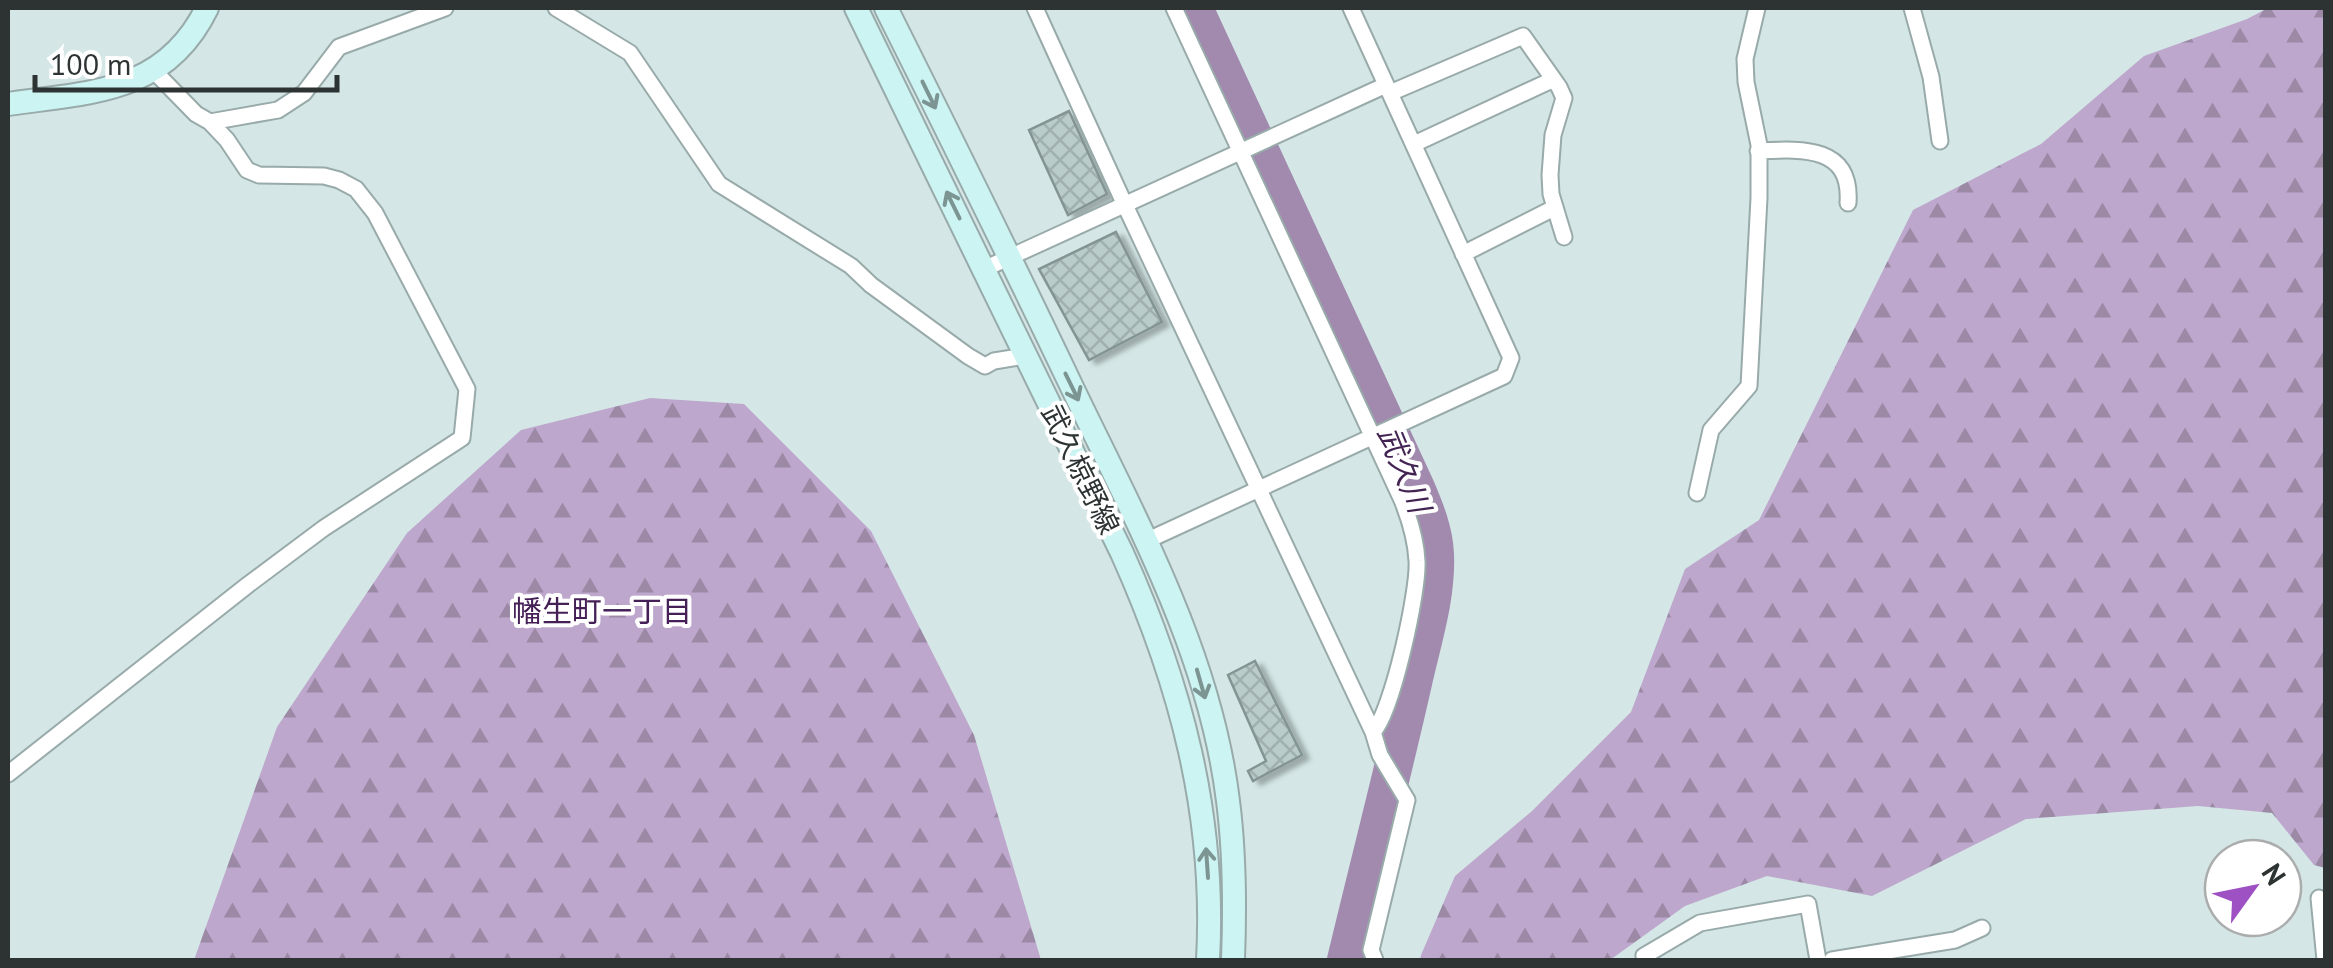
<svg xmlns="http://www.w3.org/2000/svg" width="2333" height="968" viewBox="0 0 2333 968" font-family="'PT Sans','Noto Sans JP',sans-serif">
<defs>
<pattern id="forest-firs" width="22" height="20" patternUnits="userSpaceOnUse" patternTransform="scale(2.5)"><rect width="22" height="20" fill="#bea7cc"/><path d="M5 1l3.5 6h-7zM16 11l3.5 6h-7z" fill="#9b89a6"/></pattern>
<pattern id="building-cross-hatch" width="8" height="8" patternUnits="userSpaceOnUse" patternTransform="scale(2.5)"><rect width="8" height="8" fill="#b9ccca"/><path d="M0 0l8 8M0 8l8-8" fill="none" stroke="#9fb0ae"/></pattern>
<filter id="shadow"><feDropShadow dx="7" dy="4" stdDeviation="2.5" flood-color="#0004"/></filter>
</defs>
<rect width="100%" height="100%" fill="#d4e7e6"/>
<path fill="url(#forest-firs)" d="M2268 8H2325V868L2314 865 2272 813 2198 806 2026 819 1872 896 1767 876 1685 906 1610 960H1420L1421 955 1455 876 1532 811 1631 712 1685 569 1759 520 1913 210 2041 144 2144 56 2247 19Z
M650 398 744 404 871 531 974 735 1041 960H194L277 727 407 533 521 430Z"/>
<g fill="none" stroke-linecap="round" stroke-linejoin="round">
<path stroke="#a18aae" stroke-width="38" d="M1194 8 1416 488C1425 509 1434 531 1435 554 1437 597 1422 642 1413 683 1392 776 1368 868 1346 960"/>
</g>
<path fill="url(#building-cross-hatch)" stroke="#839493" stroke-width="2.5" filter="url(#shadow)" d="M1069 111 1107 194 1068 215 1029 130Z
M1116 232 1162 322 1089 360 1039 269Z
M1255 661 1302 755 1253 781 1248 771 1266 761 1228 675Z"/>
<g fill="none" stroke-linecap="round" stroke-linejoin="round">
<defs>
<path id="minor" d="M556 8 630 53 719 184 851 266 871 285 968 356 985 366 994 361 1025 356
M1035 8 1124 203 1373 732 1380 755 1407 800 1371 950 1375 960
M1174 8 1402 500C1410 520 1416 539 1417 561 1419 590 1392 713 1373 732
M1912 8 1931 77 1940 141
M1390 93 1523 36 1559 87 1564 98 1553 135 1550 175 1551 194 1564 237
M210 122 278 110 304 93 339 47 445 8
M1414 144 1552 80
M1758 151C1801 149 1852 145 1848 203
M1463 254 1554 208
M984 269 1386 85
M1697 493 1711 430 1749 386 1759 198V145L1746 82 1745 59 1757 8
M1146 541 1504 376 1511 358 1351 8
M8 774 249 584 324 528 462 438 467 389 375 213 356 189 339 180 324 176 259 175 247 170 227 140 210 122 196 114 153 70
M2319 898 2325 960
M1645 960 1644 956 1700 923 1808 904 1818 960
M1832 960 1955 940 1982 928"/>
<path id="secondary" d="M856 8 1122 553C1181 684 1216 816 1208 960
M886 8C948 132 1010 257 1070 383 1134 517 1210 652 1228 801 1235 855 1235 907 1233 960
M8 104C90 92 165 94 207 8"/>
</defs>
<use href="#minor" stroke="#98aaa9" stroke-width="19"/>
<use href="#secondary" stroke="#98aaa9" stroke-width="26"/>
<use href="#minor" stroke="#fff" stroke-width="15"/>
<use href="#secondary" stroke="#ccf4f3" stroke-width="22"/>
</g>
<defs><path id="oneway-shaft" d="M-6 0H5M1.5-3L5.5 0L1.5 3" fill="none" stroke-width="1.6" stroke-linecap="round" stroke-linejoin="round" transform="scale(2.5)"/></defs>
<g stroke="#7c9492">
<use href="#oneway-shaft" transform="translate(929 95) rotate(64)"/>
<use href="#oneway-shaft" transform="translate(953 205) rotate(-116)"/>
<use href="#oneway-shaft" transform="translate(1072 387) rotate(64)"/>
<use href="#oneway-shaft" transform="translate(1201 684) rotate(74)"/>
<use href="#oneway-shaft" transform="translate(1207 863) rotate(-94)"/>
</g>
<g text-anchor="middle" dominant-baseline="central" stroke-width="8" stroke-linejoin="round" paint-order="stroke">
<g font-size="28" fill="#2c3332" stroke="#fff">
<text transform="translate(1081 469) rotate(64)">武久椋野線</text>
</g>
<g font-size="30" font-style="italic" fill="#422352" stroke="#fff">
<text transform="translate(1405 469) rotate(68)">武久川</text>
</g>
<g font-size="30" fill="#452057" stroke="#fff">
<text x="602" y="610">幡生町一丁目</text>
</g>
</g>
<rect width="2333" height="968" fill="none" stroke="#2c3332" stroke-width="20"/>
<g transform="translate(2253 888) rotate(57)"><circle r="48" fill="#ffffff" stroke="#abadad" stroke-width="2.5"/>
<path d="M0-8L18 38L0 25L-18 38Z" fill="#9e51c3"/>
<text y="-15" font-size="28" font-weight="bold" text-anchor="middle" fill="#2c3332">N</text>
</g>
<path d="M35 75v15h302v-15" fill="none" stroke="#2c3332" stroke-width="5"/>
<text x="50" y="75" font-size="30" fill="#2c3332" stroke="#ffffff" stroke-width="8" paint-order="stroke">100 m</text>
</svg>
